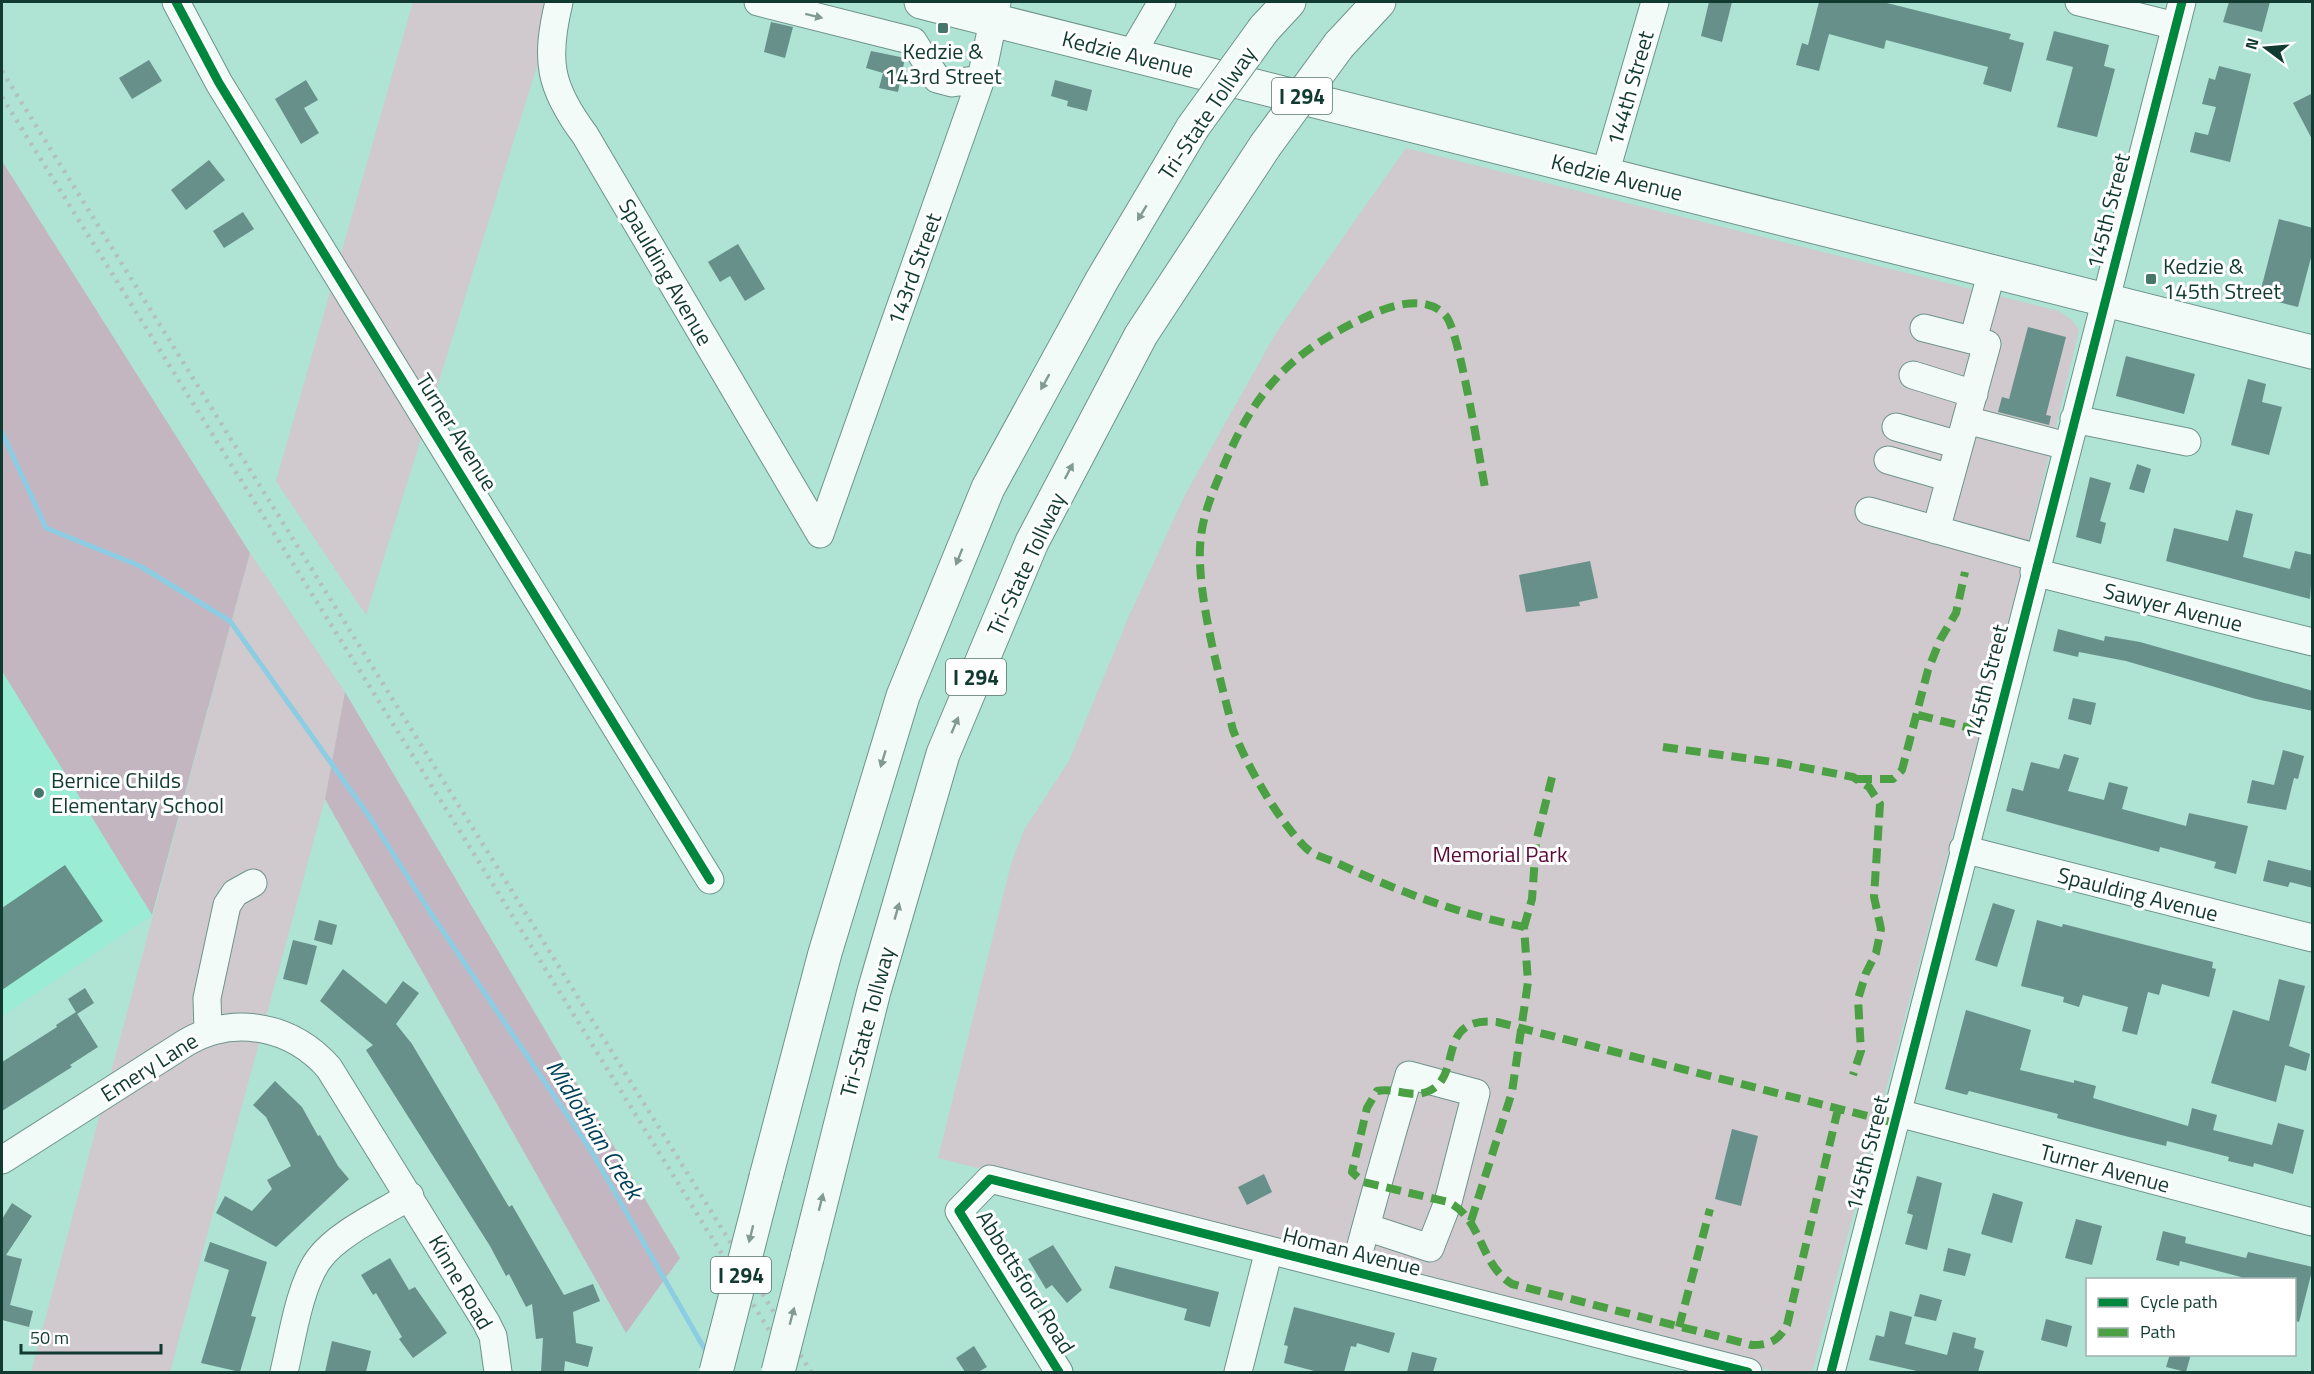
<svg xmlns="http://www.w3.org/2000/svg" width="2314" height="1374" viewBox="0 0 2314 1374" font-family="'Titillium Web',sans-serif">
<rect width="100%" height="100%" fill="#afe3d4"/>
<path fill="#9aecd4" d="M2 671 152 915 2 1016Z"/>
<path fill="#d0c9ce" d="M413 2H557L366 615 276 481Z
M1406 148 2059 311 2072 320 2079 330 2015 597 1812 1372H1777L938 1158 1011 864 1024 830 1069 761 1129 616 1185 495 1276 333Z
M250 553 345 692 325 799 170 1372H31Z"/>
<path fill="#c4b6c0" d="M2 161 250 553 152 915 2 671Z
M345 692 680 1258 626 1333 325 799Z"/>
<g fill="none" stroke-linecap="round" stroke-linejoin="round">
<path stroke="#8dcde3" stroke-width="5" d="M2 432 46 528 140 566 230 621 371 819 430 912 590 1149 708 1355"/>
</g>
<path fill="#669089" d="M1709 2H1732L1722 42 1701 36Z
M1819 2H1883L2011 34 2009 39 2024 43 2011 92 1983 84 1988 67 1886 40 1884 49 1829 34 1819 71 1796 65 1802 43 1808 45Z
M2229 2H2270L2262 32 2223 22Z
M771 22 793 27 785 58 764 52Z
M2054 31 2109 45 2104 66 2115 69 2097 137 2057 127 2073 67 2046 60Z
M871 51 905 58 898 92 879 88 883 73 866 68Z
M149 60 162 81 132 99 119 78Z
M2219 66 2251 74 2230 162 2190 152 2195 132 2208 135 2216 107 2202 104 2209 78 2215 80Z
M306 80 318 100 304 108 319 133 301 144 275 99Z
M1055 80 1092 90 1087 111 1067 106 1068 101 1051 96Z
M2313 93V141L2293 103Z
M209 160 225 180 186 210 171 190Z
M243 212 254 229 224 248 213 231Z
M2279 219 2313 228V250L2298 307 2259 297Z
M738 244 765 289 745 301 730 276 720 282 708 262Z
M2028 327 2066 337 2046 415 2051 416 2049 425 1998 412 2002 397 2009 399Z
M2126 356 2195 374 2184 414 2116 396Z
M2248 379 2266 384 2262 402 2282 407 2269 455 2231 445Z
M2137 464 2151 469 2144 493 2129 489Z
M2090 477 2111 483 2100 521 2106 523 2101 544 2076 537Z
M2236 510 2253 514 2243 557 2290 569 2295 551 2313 555 2310 599 2166 561 2174 528 2228 541Z
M1590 561 1598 598 1579 602 1580 606 1526 612 1519 575Z
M2058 629 2104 641 2105 636 2140 642 2313 691V711L2256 699 2126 661 2079 652 2078 657 2053 651Z
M2073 698 2096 703 2091 725 2068 719Z
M2283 750 2304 756 2298 779 2294 778 2286 810 2247 803 2252 780 2274 785Z
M2064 754 2079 758 2068 791 2104 800 2109 782 2128 787 2122 809 2186 826 2189 813 2248 826 2236 874 2214 868 2216 862 2160 847 2159 852 2006 811 2012 788 2023 791 2031 762 2059 769Z
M2268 860 2313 871V888L2290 882 2288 887 2263 881Z
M65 865 103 921 2 990V908Z
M1993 903 2015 910 1997 967 1975 960Z
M319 920 337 925 332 945 314 940Z
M2037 920 2062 927 2063 924 2213 962 2212 968 2216 969 2209 997 2162 984 2159 995 2148 992 2137 1035 2122 1031 2128 1007 2083 995 2079 1007 2063 1002 2064 997 2021 986Z
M293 940 317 946 307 985 283 979Z
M343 969 386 1004 403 981 419 993 396 1024 412 1044 509 1207 512 1205 564 1295 593 1284 600 1301 573 1312 576 1343 593 1347 588 1367 565 1361 564 1372H541L543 1338 536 1339 532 1304 526 1307 509 1274 506 1276 490 1246 366 1050 373 1045 320 1001Z
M2279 979 2305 986 2289 1046 2310 1054 2306 1071 2285 1065 2276 1102 2211 1083 2233 1010 2269 1021Z
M85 988 94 1003 77 1014 68 999Z
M1966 1010 2031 1030 2020 1070 2074 1083V1080L2096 1086 2093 1098 2188 1126 2192 1108 2217 1115 2213 1130 2272 1145 2278 1123 2304 1130 2293 1174 2254 1163 2253 1167 2228 1161 2229 1157 2167 1141 2166 1146 2125 1136 2057 1118 2058 1114 1969 1091 1967 1095 1945 1089Z
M76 1012 98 1047 70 1065 72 1067 2 1111V1062L57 1027 56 1025Z
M275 1081 302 1107 318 1136 320 1135 338 1166 349 1179 276 1247 216 1213 225 1196 252 1211 272 1189 267 1180 291 1166 266 1117 253 1105Z
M1732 1129 1758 1136 1741 1206 1715 1199Z
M1264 1174 1272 1192 1247 1205 1238 1187Z
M1917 1176 1942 1183 1927 1250 1905 1244 1913 1215 1907 1213Z
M1993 1193 2023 1202 2012 1243 1981 1234Z
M12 1203 32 1216 6 1255 22 1259 10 1305 33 1311 29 1327 2 1320V1219Z
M2076 1219 2102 1226 2092 1265 2065 1258Z
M2163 1231 2186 1237 2185 1243 2246 1258 2248 1252 2313 1267 2299 1322 2295 1321V1280H2240L2241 1277 2180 1261 2179 1266 2156 1260Z
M210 1242 267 1262 251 1316 256 1317 240 1372 201 1363 229 1270 204 1261Z
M1053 1245 1082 1290 1067 1303 1052 1285 1046 1289 1028 1259Z
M1948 1248 1971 1254 1965 1276 1943 1271Z
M390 1258 409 1290 415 1287 447 1333 413 1358 399 1339 402 1337 376 1293 373 1295 361 1275Z
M1115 1266 1219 1292 1210 1327 1184 1320 1187 1309 1109 1288Z
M1920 1294 1942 1300 1936 1321 1914 1316Z
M1294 1307 1395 1333 1389 1353 1357 1343 1356 1347 1351 1346 1344 1372H1318L1284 1363 1288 1346 1284 1345Z
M1890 1311 1912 1317 1905 1344 1947 1355 1953 1332 1976 1338 1974 1348 1984 1351 1978 1372H1921L1869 1360 1876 1335 1884 1337Z
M2046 1319 2072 1326 2067 1347 2041 1340Z
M332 1341 371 1351 366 1372H325Z
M974 1346 987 1367 978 1372H965L956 1358Z
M1412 1352 1437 1358 1433 1372H1407Z
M2170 1354H2191L2186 1372 2166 1367Z"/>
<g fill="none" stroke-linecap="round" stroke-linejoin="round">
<defs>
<path id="minor" d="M176 2 219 83 710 880
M559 2C545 60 549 87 585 135L820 534
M758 2 913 41 937 79 952 83 981 79
M2079 2 2176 26
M1131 55 1162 2
M1605 174 1655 2
M1924 328 1987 344 1936 530
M1973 340 1992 271
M1913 375 1974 394
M2074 419 2187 442
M1966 420 2067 446
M1896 427 1959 445
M1888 460 1950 478
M1869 511 2038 558
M820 534 981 79 997 2
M2034 572 2312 642
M1963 849 2312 938
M208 1031 207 998 227 905 235 893 253 883
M1898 1113 2312 1222
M2 1160 187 1042C236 1014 293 1027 329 1068L486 1322 493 1336 498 1372
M1354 1272C1371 1206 1390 1140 1409 1075L1476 1093 1448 1202 1430 1248 1366 1227
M284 1372C292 1340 299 1286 319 1259 338 1233 383 1213 410 1196
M1059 1372 959 1211 990 1179 1748 1372
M1238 1372 1269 1250
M1831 1372 2182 2"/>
<path id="major" d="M921 2 2312 352"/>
<path id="highway" d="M1264 29 1289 2
M1339 45 1379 2
M766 1177 825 953 903 696 988 488 1102 280 1193 127
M807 1258 874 991 943 754 1032 542 1141 335 1265 146"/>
</defs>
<use href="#minor" stroke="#6f948a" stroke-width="29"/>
<use href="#major" stroke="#6f948a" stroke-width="35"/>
<use href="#highway" stroke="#6f948a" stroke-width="35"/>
<use href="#minor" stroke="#f3fbf9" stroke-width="27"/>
<use href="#major" stroke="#f3fbf9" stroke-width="33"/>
<use href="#highway" stroke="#f3fbf9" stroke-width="33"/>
<path stroke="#b2c1bd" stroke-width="4.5" stroke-dasharray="3 6" stroke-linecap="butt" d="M2 71 811 1372
M2 97 489 878 795 1372"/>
<defs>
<path id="highway-bridge" d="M1193 127 1264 29
M1265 146 1339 45
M716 1372 766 1177
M778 1372 807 1258"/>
</defs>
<use href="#highway-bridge" stroke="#6f948a" stroke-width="35" stroke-linecap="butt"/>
<use href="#highway-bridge" stroke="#f3fbf9" stroke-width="33"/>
<path stroke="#4aa042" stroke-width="8" stroke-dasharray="15 8" stroke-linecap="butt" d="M1918 715 1978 730
M1663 747 1781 763 1853 777 1869 787 1880 804 1874 897 1881 929 1876 953 1866 973 1858 999 1861 1051 1853 1075
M1857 779H1893L1902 770 1928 670 1940 640 1956 613 1965 572
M1524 927 1532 899 1536 842 1552 777
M1838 1109 1787 1325C1778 1341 1770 1345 1752 1345L1512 1284C1479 1264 1483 1219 1448 1202L1363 1182 1352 1172 1367 1108 1377 1091C1394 1087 1412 1099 1429 1091 1464 1075 1434 1016 1497 1022L1895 1123
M1471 1221 1512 1092 1528 982 1524 927C1459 914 1397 891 1337 863 1328 859 1312 855 1305 847 1278 820 1247 766 1233 730 1220 678 1198 601 1200 548 1201 520 1211 495 1222 470 1255 389 1291 351 1370 315 1392 305 1427 294 1446 316 1460 333 1480 463 1486 493
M1679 1327 1710 1209"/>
<defs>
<path id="cycleway" d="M176 2 219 83 710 880
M1059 1372 959 1211 990 1179 1748 1372
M1831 1372 2182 2"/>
</defs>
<use href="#cycleway" stroke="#fff" stroke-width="13"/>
<use href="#cycleway" stroke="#00873e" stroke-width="9"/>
</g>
<defs><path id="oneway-solid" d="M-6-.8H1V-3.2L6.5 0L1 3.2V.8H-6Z" transform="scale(1.5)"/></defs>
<g fill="#829a94">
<use href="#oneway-solid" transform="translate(814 16) rotate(14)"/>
<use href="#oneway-solid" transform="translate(1142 213) rotate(121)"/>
<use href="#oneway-solid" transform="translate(1045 382) rotate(119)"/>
<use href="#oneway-solid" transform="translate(1069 471) rotate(-62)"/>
<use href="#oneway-solid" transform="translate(959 557) rotate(112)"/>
<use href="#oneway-solid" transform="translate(955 725) rotate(-67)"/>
<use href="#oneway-solid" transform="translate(883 759) rotate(107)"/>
<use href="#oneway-solid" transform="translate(897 911) rotate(-74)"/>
<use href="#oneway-solid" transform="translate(821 1202) rotate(-76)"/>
<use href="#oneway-solid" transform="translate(751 1234) rotate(104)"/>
<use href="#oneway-solid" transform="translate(792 1316) rotate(-75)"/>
</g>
<g fill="#487569" stroke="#fff" stroke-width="2">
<rect x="937" y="22" width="12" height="12" rx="3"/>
<rect x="2145" y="273" width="12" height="12" rx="3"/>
<circle cx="39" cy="793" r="6"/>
</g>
<g text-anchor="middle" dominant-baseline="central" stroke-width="6" stroke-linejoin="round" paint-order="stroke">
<g fill="#fff" stroke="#58756e" stroke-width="1.5">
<rect x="1272" y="78" width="60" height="36" rx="4.5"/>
<rect x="946" y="659" width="60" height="36" rx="4.5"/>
<rect x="711" y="1257" width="60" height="36" rx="4.5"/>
</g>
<g font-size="21" font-weight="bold" fill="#113a30">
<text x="1302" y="96">I 294</text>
<text x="976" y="677">I 294</text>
<text x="741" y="1275">I 294</text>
</g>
<g font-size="22" fill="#113a30" stroke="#fff" text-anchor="start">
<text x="943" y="51" text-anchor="middle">Kedzie &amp;<tspan x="943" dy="25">143rd Street</tspan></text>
<text x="2163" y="266">Kedzie &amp;<tspan x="2163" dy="25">145th Street</tspan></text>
<text x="51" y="780">Bernice Childs<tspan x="51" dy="25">Elementary School</tspan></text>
</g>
<g font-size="22" fill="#113a30" stroke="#fff">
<text transform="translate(1128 54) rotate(14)">Kedzie Avenue</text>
<text transform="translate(1630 88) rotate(-74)">144th Street</text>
<text transform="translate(1207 113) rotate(-56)">Tri-State Tollway</text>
<text transform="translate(1617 177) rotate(14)">Kedzie Avenue</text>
<text transform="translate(2108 211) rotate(-76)">145th Street</text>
<text transform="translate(914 269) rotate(-70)">143rd Street</text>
<text transform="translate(666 272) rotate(60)">Spaulding Avenue</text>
<text transform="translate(457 432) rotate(58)">Turner Avenue</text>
<text transform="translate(1026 564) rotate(-65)">Tri-State Tollway</text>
<text transform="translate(2173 607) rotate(14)">Sawyer Avenue</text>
<text transform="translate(1986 682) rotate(-76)">145th Street</text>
<text transform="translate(2138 894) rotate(14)">Spaulding Avenue</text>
<text transform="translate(867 1022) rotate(-75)">Tri-State Tollway</text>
<text transform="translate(149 1067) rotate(-32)">Emery Lane</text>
<text transform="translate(1867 1153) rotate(-76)">145th Street</text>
<text transform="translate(2105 1168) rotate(15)">Turner Avenue</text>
<text transform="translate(1352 1251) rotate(14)">Homan Avenue</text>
<text transform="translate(461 1282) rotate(60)">Kinne Road</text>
<text transform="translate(1026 1282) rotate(58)">Abbottsford Road</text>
</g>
<g font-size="22" fill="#5a0a37" stroke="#fff">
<text x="1500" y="854">Memorial Park</text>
</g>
<g font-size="24" font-style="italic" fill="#024059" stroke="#fff">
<text transform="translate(595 1129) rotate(58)">Midlothian Creek</text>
</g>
</g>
<rect width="2314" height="1374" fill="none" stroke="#113a30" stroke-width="6"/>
<rect x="2086" y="1278" width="210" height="78" fill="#ffffff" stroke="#a0b0ac" stroke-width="1.5"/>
<rect x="2098" y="1298" width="30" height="9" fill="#00873e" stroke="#a0b0ac" stroke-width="1.5"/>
<text x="2140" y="1308" font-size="18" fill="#113a30">Cycle path</text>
<rect x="2098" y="1328" width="30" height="9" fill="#4aa042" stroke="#a0b0ac" stroke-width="1.5"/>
<text x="2140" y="1338" font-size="18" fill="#113a30">Path</text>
<g transform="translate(2266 48) rotate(286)" stroke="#ffffff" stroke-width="4.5" paint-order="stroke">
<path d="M0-4.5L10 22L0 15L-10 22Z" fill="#113a30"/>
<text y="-9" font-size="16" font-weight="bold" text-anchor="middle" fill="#113a30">N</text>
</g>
<path d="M21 1344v9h140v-9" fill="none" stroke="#113a30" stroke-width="3"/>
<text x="30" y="1344" font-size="18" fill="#113a30" stroke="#ffffff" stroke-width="4.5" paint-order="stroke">50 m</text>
</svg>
